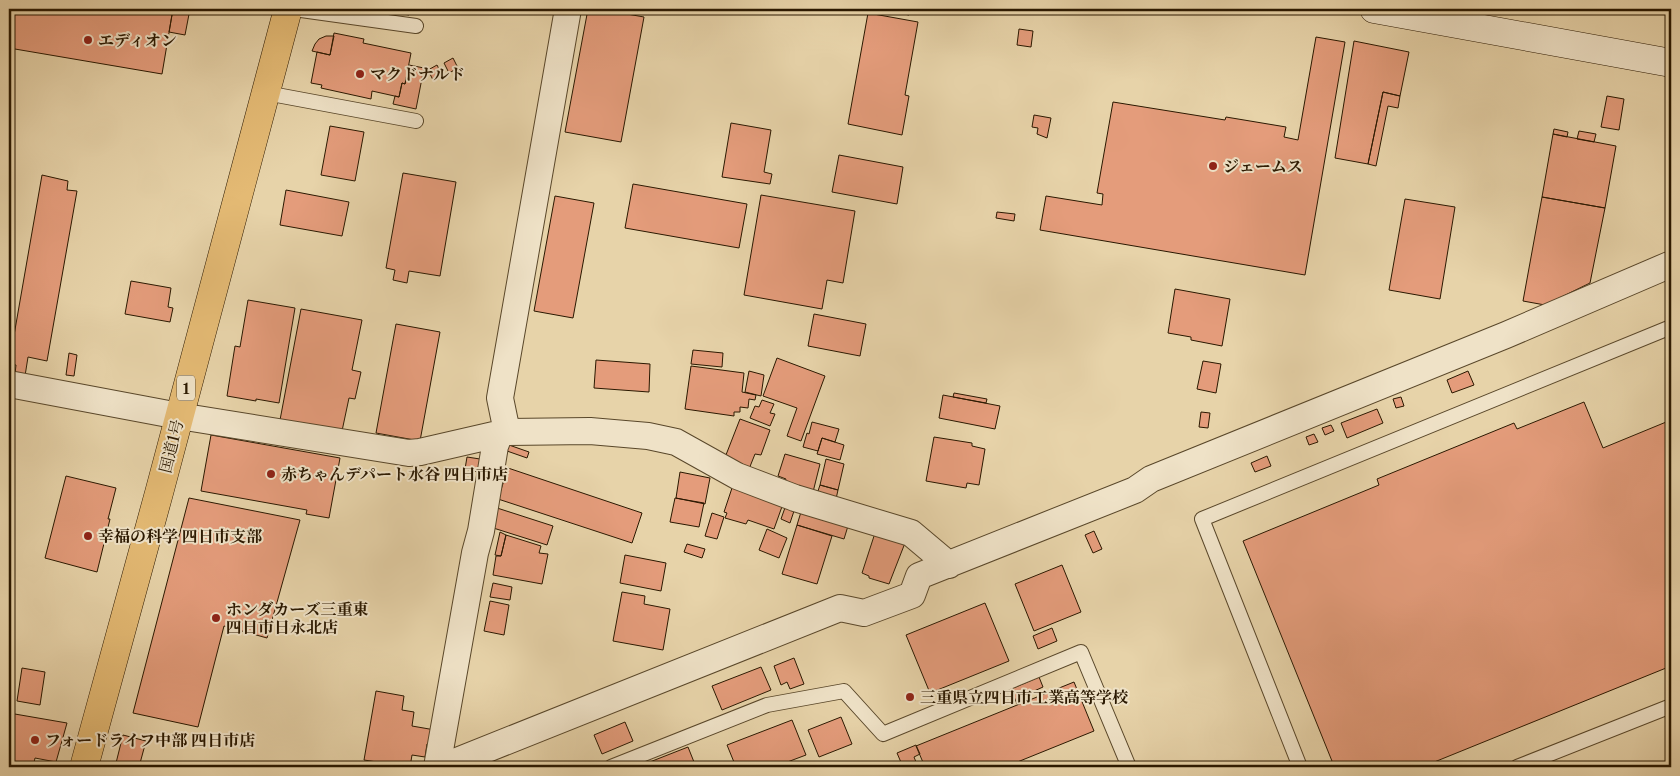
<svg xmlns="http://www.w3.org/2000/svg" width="1680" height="776" viewBox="0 0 1680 776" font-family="'Libre Caslon Text','Noto Serif JP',serif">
<rect width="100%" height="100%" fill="#e7d3a9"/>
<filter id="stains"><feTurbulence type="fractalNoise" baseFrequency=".004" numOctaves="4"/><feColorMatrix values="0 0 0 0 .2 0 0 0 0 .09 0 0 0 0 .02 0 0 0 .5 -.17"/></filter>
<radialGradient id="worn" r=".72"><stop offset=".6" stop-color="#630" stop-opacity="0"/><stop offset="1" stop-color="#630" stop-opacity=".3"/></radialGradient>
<path fill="#e49c7b" stroke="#2a1800" d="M9 9H173L162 74 9 48Z
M173 9H190L185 35 169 32Z
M371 9H410L409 15Z
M588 9H599L644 17 621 142 565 132Z
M877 9H910L909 15Z
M868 13 918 22 905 95 909 96 902 135 848 124Z
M1019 29 1033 31 1031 47 1017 45Z
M334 33 364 39 363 43 411 53 405 84 402 83 399 97 372 91 371 99 321 88 322 85 311 83 317 52 330 55Z
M326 36H334L330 55 312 51 315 44 319 39Z
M1316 37 1345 42 1305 275 1040 230 1046 196 1102 205 1103 194 1097 193 1113 102 1225 120 1226 117 1286 127 1284 137 1298 140Z
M1354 41 1409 52 1400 96 1383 92 1368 164 1335 158Z
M453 58 458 68 449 73 444 63Z
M409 65 424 68 416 109 393 104 395 96 399 97 402 83 405 84Z
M437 65 442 75 433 80 428 70Z
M1383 92 1400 96 1398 108 1388 106 1376 166 1368 164Z
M1607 96 1624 99 1619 130 1601 127Z
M1034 115 1051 118 1047 138 1037 134 1038 128 1032 127Z
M731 123 771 130 764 172 772 174 770 184 722 177Z
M330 126 364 132 355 181 321 175Z
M1554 129 1568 132 1567 137 1553 134Z
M1579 131 1596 134 1594 142 1577 139Z
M1553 134 1616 146 1605 208 1542 197Z
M839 155 903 167 897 204 832 192Z
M403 173 456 182 440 276 409 271 407 283 393 280 395 270 386 268Z
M42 175 68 181 67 190 77 191 47 361 28 357 25 376 15 374 16 365 9 364Z
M633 184 747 204 739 248 625 228Z
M286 190 349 202 342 236 280 225Z
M761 195 855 211 843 283 827 280 822 309 744 295Z
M555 196 594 203 573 318 534 311Z
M1542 197 1605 208 1590 283 1545 305 1523 301Z
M1405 199 1455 207 1440 299 1389 290Z
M997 212 1015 214 1014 221 996 218Z
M131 281 171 288 168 307 173 308 170 322 125 314Z
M1175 289 1230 299 1222 346 1191 340V337L1168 333Z
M248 300 295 308 279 403 256 399V401L227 396 235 346 240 347Z
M301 309 362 320 352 370 361 372 355 399 349 398 342 431 280 420Z
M814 314 866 324 860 356 808 346Z
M396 324 440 332 420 441 376 433Z
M693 350 723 353 722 367 691 364Z
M69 353 77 355 74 376 66 375Z
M777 358 825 376 801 441 787 436 797 408 763 396Z
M596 360 650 364 649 392 594 388Z
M1203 361 1221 364 1216 393 1197 389Z
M691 366 744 373 742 392 756 395 755 400 749 399 748 408 740 407V412H734V416L685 409Z
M749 371 764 375 761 396 745 392Z
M1468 371 1474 385 1452 393 1447 380Z
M954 393 987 399 986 403 953 397Z
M943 395 1000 406 995 429 939 418Z
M1401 397 1404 406 1396 408 1393 399Z
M762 400 774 404 770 413 775 414 770 426 750 418 755 406 759 407Z
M1584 402 1603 448 1671 420V666L1422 767H1330L1334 766 1243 541 1379 485 1377 479 1514 423 1517 429Z
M1377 409 1383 423 1347 438 1341 423Z
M1201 412 1210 413 1208 428 1199 427Z
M740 419 770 430 761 455 755 454 749 469 724 460Z
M812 422 839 429 835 442 822 438 818 451 803 447 807 433 809 434Z
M1331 425 1334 431 1325 435 1322 428Z
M1314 434 1318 442 1309 445 1306 437Z
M211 435 340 458 329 518 306 514 307 510 201 491Z
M934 437 972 443V446L985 449 979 485 967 483 966 488 926 481Z
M822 438 844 445 840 460 817 454Z
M509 445 529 452 527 458 507 451Z
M785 454 820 464 813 492 784 484 786 479 778 476Z
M1267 456 1271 466 1255 472 1251 463Z
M467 457 480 459 478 472 465 469Z
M826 459 844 464 838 490 820 485Z
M508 468 642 513 632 543 498 499Z
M680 472 710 478 705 504 676 498Z
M66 476 116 488 108 519H110L97 572 45 558Z
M734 482 784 501 774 529 748 520 746 524 725 518 727 513 724 512Z
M820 485 838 490 836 499 817 494Z
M189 498 300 520 267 638 224 626 198 727 133 713Z
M675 498 704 503 699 527 670 522Z
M787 502 796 505 790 523 781 519Z
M494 507 553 526 547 545 487 526Z
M801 512 848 526 844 539 797 525Z
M712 513 724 517 717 539 705 536Z
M797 525 832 536 817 584 782 574Z
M767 529 787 538 779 558 759 550Z
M1094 531 1102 549 1093 553 1085 535Z
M500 532 506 535 501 556 495 555Z
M875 533 905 543 889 584 869 578V576L862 573Z
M506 535 541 546 539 553 548 554 542 584 493 575 496 556H501Z
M687 544 705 549 702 558 684 552Z
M625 555 666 563 661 591 620 583Z
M1062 565 1081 612 1034 631 1015 584Z
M493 583 512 587 510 600 490 597Z
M622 592 645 596 644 604 670 609 663 650 613 641Z
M490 601 509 605 504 635 484 631Z
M985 603 1009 661 930 693 906 635Z
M1052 628 1057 641 1038 649 1033 636Z
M794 658 804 684 790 689 787 682 781 685 774 666Z
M761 667 771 690 722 710 712 686Z
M22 668 45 672 40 705 17 701Z
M1039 677 1043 687 1023 696 1025 700 1017 704 1011 689Z
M1074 682 1094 731 1005 767H925L916 746Z
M376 691 404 696 402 710 414 712 412 726 435 730 432 745 427 744 425 757 412 755 410 767 364 760Z
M9 713 67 723 56 762 35 758 33 767H9Z
M841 717 852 744 819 757 808 730Z
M792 720 806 755 774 767H736L727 745Z
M625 722 633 741 602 754 594 735Z
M123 735 146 741 139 767H115Z
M916 745 920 754 914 757 918 767H903L897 753Z
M688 747 696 767H637Z"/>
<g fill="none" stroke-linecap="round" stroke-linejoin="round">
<defs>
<path id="lane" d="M294 9 416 26
M266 93 416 121
M611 767 767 705 844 691 883 734 1081 652 1129 767
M1300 767 1202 519 1671 327
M1517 767 1671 706"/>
<path id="street" d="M9 384 179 416 409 453 420 452 507 432 590 431 648 436 676 442 737 476 795 498 911 533 949 565
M507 432 500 398 568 9
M437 767 475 553 481 531 495 446 500 433
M442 767 840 608 864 613 912 595 919 576 1135 490 1151 479 1506 335 1669 265"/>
<path id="secondary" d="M1374 9 1671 63"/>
<path id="highway" d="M84 767 159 493 288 9"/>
</defs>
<use href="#lane" stroke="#59472a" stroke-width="16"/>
<use href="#street" stroke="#59472a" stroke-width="28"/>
<use href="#secondary" stroke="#2a1800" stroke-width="29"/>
<use href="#highway" stroke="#2a1800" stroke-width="29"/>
<use href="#lane" stroke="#efe2c7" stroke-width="14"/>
<use href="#street" stroke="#efe2c7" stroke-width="26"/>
<use href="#secondary" stroke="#efe2c7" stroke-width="28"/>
<use href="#highway" stroke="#e4ba74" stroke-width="28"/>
</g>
<g fill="#8f2418" stroke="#efe2c7" stroke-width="2">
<circle cx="88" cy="40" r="5"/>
<circle cx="360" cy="74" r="5"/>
<circle cx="1213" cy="166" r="5"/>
<circle cx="271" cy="474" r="5"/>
<circle cx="88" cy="536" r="5"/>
<circle cx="216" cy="618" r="5"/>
<circle cx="910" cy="697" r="5"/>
<circle cx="35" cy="740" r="5"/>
</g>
<g text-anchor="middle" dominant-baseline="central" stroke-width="4" stroke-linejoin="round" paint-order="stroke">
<rect fill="#efe2c7" stroke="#65553c" stroke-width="1" x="177" y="375.5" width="18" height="25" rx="4"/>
<g font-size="15" font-weight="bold" fill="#2a1800">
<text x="186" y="388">1</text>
</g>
<g font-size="16" font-weight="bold" fill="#2a1800" stroke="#efe2c7" text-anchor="start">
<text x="98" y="40">エディオン</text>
<text x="370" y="74">マクドナルド</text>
<text x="1223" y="166">ジェームス</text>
<text x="281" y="474">赤ちゃんデパート水谷 四日市店</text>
<text x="98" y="536">幸福の科学 四日市支部</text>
<text x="226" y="609">ホンダカーズ三重東<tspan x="226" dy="18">四日市日永北店</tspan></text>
<text x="920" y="697">三重県立四日市工業高等学校</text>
<text x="45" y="740">フォードライフ中部 四日市店</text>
</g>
<g font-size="16" fill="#2a1800" stroke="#efe2c7">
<text transform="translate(171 446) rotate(-76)">国道1号</text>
</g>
</g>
<rect width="1680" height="776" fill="none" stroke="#e7d3a9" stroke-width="30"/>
<rect x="10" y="10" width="1660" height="756" fill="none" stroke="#2a1800" stroke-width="2.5"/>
<rect x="15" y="15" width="1650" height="746" fill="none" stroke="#2a1800"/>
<rect width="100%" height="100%" filter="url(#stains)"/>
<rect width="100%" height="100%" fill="url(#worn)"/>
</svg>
